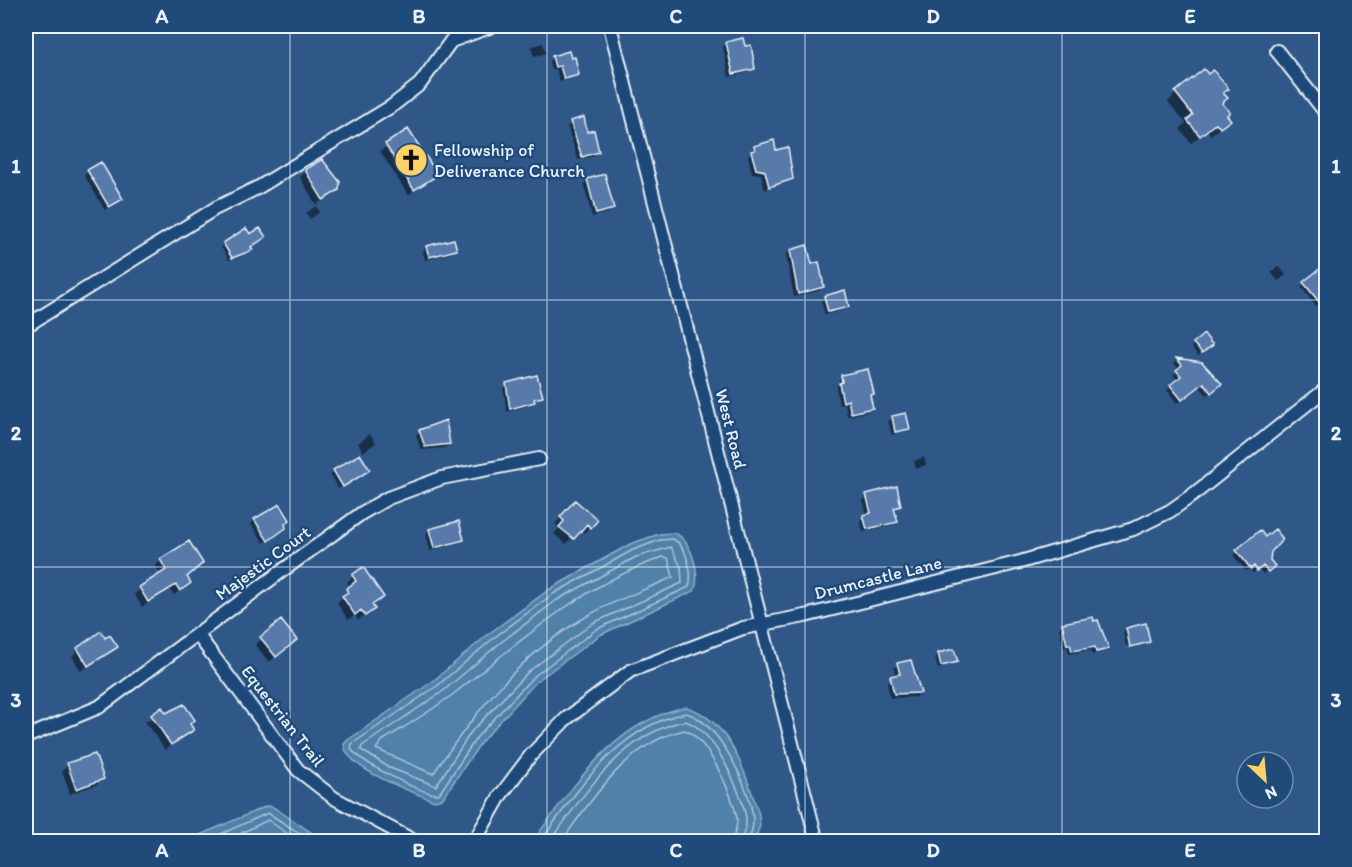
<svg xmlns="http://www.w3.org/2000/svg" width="1352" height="867" viewBox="0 0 1352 867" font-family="Itim,sans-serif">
<rect width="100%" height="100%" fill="#2f5888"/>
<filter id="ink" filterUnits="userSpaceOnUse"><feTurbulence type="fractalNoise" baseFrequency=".0167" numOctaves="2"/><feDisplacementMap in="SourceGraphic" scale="12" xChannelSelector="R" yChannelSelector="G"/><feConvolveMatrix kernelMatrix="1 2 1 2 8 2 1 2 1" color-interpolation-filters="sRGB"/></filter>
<g filter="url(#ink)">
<path fill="#4f81a9" stroke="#8caec9" stroke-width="1.5" d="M674 533C691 539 702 575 694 591L600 635 537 681 482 741 442 799 434 801C413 792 345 769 344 744L348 740 433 681 491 632 550 589 630 544 659 534Z
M686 707C730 719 747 776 759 815L760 826 754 841H533C573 787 614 721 686 707Z
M267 806 273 807 324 841H186Z"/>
<path fill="#0007" d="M543 43 546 53 534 57 531 47Z
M727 43 753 68 749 72 729 77 723 47Z
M553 57 570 60 578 74 560 82 556 69 551 70 549 61Z
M1176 93 1222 94 1221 103 1229 120 1211 135 1207 130 1191 143 1180 129 1186 123 1168 102Z
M583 119 586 134 597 152 594 156 578 160 567 126Z
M407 131 436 175 408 195 380 151Z
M754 147 775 152 792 178 765 190 761 174 752 173 748 156Z
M306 171 337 189 316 205 300 177Z
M88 172 121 198 105 210 84 175Z
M587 180 612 209 608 213 592 217 584 184Z
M316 206 320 212 310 219 306 213Z
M224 244 251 250 229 260 221 247Z
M427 247 455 249 452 253 425 260 423 251Z
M790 251 811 266 823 287 819 291 794 297 786 255Z
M1326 264V299L1316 306 1301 287Z
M1279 266 1286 275 1278 281 1271 272Z
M825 297 847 306 843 310 825 315 821 301Z
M1194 344 1207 348 1198 356 1191 347Z
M1177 360 1201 363 1217 388 1207 395 1199 386 1177 403 1167 390 1178 381 1173 375 1179 370 1174 363Z
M841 376 873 393 869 397 871 408 867 412 847 416 845 403 839 405 836 388Z
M507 384 541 396 530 405 507 412 503 388Z
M905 414 908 428 892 435 888 421Z
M420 431 449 444 445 448 421 450 416 435Z
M370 434 376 443 363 452 358 443Z
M359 456 364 473 338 489 330 475Z
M924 457 926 465 916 469 914 461Z
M867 496 899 506 893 510 896 521 892 525 863 532 860 520 867 516 863 500Z
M569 508 596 520 584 533 580 529 566 544 554 534 559 528 555 524Z
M255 520H288L280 531 264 543 251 524Z
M458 522 462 539 459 543 430 551 426 534 429 530Z
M1265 539 1270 551 1269 570 1263 574 1258 569 1253 573 1249 569 1246 571 1233 555Z
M189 543 186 577 189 583 174 595 170 589 142 607 134 594 161 575 155 566 161 561Z
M353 576 382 597 358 621 355 615 348 620 337 603 350 587 347 582Z
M281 622 289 646 269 662 255 645Z
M1063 624 1105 637 1108 648 1092 655 1091 650 1069 654 1067 647 1064 648 1059 628Z
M1127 629 1149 641 1126 646 1123 633Z
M105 641 116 647 81 671 72 656 78 650Z
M939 654 956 662 938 669 935 658Z
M898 664 920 693 916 697 890 698 887 682 896 677 894 668Z
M26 687 29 693 26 697Z
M161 710 165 715 188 725 192 730 165 750 145 722Z
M68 765 102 779 96 785 70 794 62 771Z"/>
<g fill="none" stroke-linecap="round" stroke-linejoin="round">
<path stroke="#abc4d8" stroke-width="1.5" d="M673 539C687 546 693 573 689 587L597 629 533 677 477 737 439 794C423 795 362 763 351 749L352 744 437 686 495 637 553 594 633 550 660 540Z
M671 547 681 567 682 583 593 623 529 671 471 732 436 786 390 768 361 750 362 746 442 692 500 643 557 600 636 557Z
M663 557 668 558 673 577C645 590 615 600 589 615 519 655 477 710 433 774L376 749 382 741C407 725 433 710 456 692 524 639 578 587 663 557Z
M203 842 268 813 313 842
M223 842 268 820 299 842
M540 842C578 790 618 726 686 713 718 721 751 788 753 819 754 827 750 834 749 842
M550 842C584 794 623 733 685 721 713 728 742 792 746 818 747 827 742 833 742 842
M561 842C592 799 629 741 685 730 708 739 732 794 737 818 738 826 733 834 733 842"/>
</g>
<path fill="#587aaa" stroke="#e8f1f8" stroke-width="1.5" d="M743 38 745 46 751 45 755 69 733 74 726 42Z
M569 51 571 58 575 57 579 75 564 79 560 66 555 67 552 56Z
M1204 69 1208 74 1213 70 1229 89 1223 93 1228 98 1222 103 1230 112 1227 115 1231 120 1220 128 1216 123 1200 136 1187 120 1193 115 1175 92Z
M584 117 587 132 594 130 599 152 582 157 570 121Z
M408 129 438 175 414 190 385 144Z
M774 140 776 150 788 147 793 179 769 187 765 171 756 169 751 151 755 150 754 146Z
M322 159 340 182 339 190 323 200 305 170Z
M101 162 123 199 109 207 87 170Z
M605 174 614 209 596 214 587 179Z
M246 228 250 234 260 228 266 237 251 247 253 250 232 258 223 243Z
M454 239 457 250 429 257 426 246Z
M807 245 812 264 819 262 824 287 798 294 790 250Z
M1326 264V299L1320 303 1303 282Z
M845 290 849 307 828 312 824 296Z
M1204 334 1213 345 1202 353 1193 343Z
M1176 358 1202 362 1222 384 1211 393 1204 383 1182 400 1170 385 1181 376 1176 370 1182 365Z
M868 369 874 394 870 395 873 408 851 413 848 400 843 402 839 383 842 382 841 375Z
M537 375 543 397 534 399 535 402 510 409 506 383Z
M906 413 910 429 895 432 892 416Z
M446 420 450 444 425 447 419 430Z
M360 454 370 470 343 487 333 470Z
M897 486 901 506 894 508 898 522 867 529 863 515 871 513 866 494Z
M575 500 598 520 591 528 587 524 574 539 559 527 564 521 560 517Z
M280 504 290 520 285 524 286 528 268 541 254 519Z
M459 521 464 540 434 548 429 529Z
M1275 529 1283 539 1271 552 1270 560 1275 566 1268 572 1263 566 1257 571 1254 566 1251 569 1236 550 1260 530 1265 537Z
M189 541 203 563 187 577 191 583 180 591 176 585 148 602 139 587 166 570 160 559Z
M363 567 384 597 372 605 375 609 365 616 361 610 355 615 342 596 348 592 346 589 356 581 352 575Z
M1093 617 1094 621 1098 620 1109 649 1096 652 1095 647 1072 651 1070 644 1067 645 1062 623Z
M281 620 297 640 276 657 260 637Z
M1146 623 1150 642 1130 647 1126 628Z
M101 631 105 638 110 635 118 647 88 666 77 648Z
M954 649 958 662 941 666 938 653Z
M911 660 921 693 894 694 890 676 900 674 897 663Z
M184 704 195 720 190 724 194 730 171 745 151 715 162 707 166 713Z
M95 754 104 779 76 789 67 763Z"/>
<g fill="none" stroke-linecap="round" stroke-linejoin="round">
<defs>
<path id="minor" d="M610 26 817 842
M1277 51 1326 113
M26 326 216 208 259 187 392 106 420 84 451 41 492 26
M197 634 298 770 334 798 416 842
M26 737 99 707 275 576 362 513 388 498 442 478 539 459
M474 842 500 796 531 755 566 719 630 671 743 628 805 616 1020 562 1133 529 1170 511 1194 494 1326 389"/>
</defs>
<use href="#minor" stroke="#e8f1f8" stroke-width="16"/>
<use href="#minor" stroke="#1f4a7a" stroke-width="12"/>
</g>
</g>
<path fill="none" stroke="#e8f1f8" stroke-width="1.5" stroke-opacity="0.55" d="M290 26V842M547 26V842M805 26V842M1062 26V842M26 300H1326M26 567H1326"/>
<defs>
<symbol id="church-disc" viewBox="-11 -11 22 22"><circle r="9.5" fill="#ffd166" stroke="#1f4a7a"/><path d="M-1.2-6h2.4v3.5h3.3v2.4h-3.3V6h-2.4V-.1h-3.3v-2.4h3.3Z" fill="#111"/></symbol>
</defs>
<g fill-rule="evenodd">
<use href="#church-disc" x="392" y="141" width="38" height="38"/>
</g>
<g text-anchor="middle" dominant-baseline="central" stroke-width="5" stroke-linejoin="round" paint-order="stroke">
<g font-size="18" fill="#e8f1f8" stroke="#1f4a7a" text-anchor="start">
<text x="434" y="150">Fellowship of<tspan x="434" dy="21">Deliverance Church</tspan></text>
</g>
<g font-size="18" fill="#e8f1f8" stroke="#1f4a7a">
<text transform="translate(731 429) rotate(76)">West Road</text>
<text transform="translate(263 563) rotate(-36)">Majestic Court</text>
<text transform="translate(878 578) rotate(-14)">Drumcastle Lane</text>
<text transform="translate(283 716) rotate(52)">Equestrian Trail</text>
</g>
</g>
<rect width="1352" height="867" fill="none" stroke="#1f4a7a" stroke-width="66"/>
<g transform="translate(1265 780) rotate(154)"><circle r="28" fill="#1f4a7a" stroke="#6f8dac" stroke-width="1.5"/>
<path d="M0-4.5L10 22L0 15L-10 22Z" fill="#ffd166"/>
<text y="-9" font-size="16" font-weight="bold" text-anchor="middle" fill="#e8f1f8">N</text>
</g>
<rect x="33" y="33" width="1286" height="801" fill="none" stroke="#e8f1f8" stroke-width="2"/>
<g font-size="20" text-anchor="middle" font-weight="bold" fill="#e8f1f8">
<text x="162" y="23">A</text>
<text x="419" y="23">B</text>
<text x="676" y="23">C</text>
<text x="933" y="23">D</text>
<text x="1190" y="23">E</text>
<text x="16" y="173">1</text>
<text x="1336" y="173">1</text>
<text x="16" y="440">2</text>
<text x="1336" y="440">2</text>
<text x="16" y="707">3</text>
<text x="1336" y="707">3</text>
<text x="162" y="857">A</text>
<text x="419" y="857">B</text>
<text x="676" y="857">C</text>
<text x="933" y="857">D</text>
<text x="1190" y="857">E</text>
</g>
</svg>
